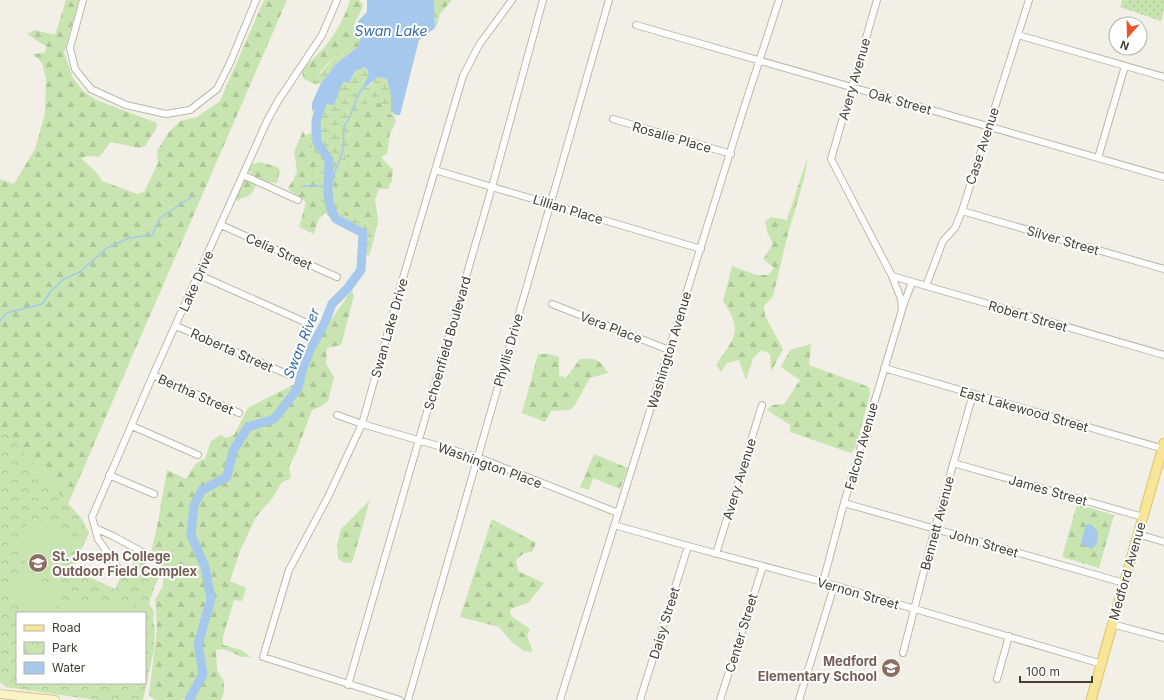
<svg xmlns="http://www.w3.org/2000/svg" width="1164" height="700" viewBox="0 0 1164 700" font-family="Inter,sans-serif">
<defs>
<pattern id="grass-dots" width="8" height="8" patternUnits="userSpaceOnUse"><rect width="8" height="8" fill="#c8e4b0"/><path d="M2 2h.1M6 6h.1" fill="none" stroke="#adc598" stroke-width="1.8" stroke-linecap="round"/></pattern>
<pattern id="forest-firs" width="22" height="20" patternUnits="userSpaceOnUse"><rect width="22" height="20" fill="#c8e4b0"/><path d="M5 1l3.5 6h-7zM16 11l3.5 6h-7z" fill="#adc598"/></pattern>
<pattern id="wetland-marsh" width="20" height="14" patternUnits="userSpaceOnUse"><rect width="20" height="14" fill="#c8e4b0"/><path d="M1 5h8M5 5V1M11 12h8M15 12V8" fill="none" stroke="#adc598"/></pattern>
<pattern id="park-crowns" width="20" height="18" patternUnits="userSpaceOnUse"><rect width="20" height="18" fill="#c8e4b0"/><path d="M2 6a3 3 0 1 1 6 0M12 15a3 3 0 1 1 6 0" fill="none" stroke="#adc598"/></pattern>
</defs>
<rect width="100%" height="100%" fill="#f2efe6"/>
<path fill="url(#grass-dots)" d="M1123 0H1164V10L1161 21 1120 7Z"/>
<path fill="url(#forest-firs)" d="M66 0H79L64 53 73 78 83 91 96 100 157 123 156 129 145 146 140 148 111 142 99 157 88 156 81 158 97 173 102 181 137 194 144 192 158 163 157 151 169 132 180 121 197 117 220 101 264 0H287L68 504 0 471V179L14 184 35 149 45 114 46 79 42 63 33 54 44 53 47 47 27 34 35 30 55 35Z
M350 0H359L363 5C361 13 356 19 353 27L361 35 358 47C337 46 324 69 312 83L304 79 302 72C306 64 312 61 318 54 333 39 344 20 350 0Z
M434 0H452L440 14 437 25 435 28Z
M371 99 382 104 390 114 395 117 396 122 390 133 387 154 381 157 393 170 392 180 388 189H379L375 200 378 220 373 243 368 241 369 226 366 221 340 214 334 198 333 182 344 165 350 145 349 124Z
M303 131 314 148 318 159 317 180 319 200 325 212 318 220 314 234 299 227 306 203C300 194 292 194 288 188L294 179 297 170 294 152Z
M808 156 804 179 788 234 773 296 764 306 765 316 783 349 771 372 770 354 762 350 753 358 746 380 739 360 727 363 721 372 716 365C734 338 744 332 723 301L732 266 756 275H768L774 268 763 259 773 244 768 234 765 222 771 217 787 220Z
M261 162 277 167 280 170 277 183C266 182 254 179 248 169 251 164 255 163 261 162Z
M246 180 256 184C254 192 249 198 241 198L238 201 235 200 244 181Z
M352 290 354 296 341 345 327 348 326 364 334 377 328 401 320 407 312 410 296 453 289 466 291 478 281 483 274 496 256 517 240 551 230 581 246 588 242 601 234 600 223 637V645L241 650 251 657H242L224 649 216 650 217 670 224 682V692L221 700H191L186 698 181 700H155L149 695 157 629 155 600 163 586V571L156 564 151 553 158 522 167 470 186 479C191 471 195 461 205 459L211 441 221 435 226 438 234 435 248 408 267 398 295 384 328 324Z
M811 344 809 365 869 387 870 394 856 446 851 453 790 432V425L767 410 773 405 784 404 800 380 781 367 790 350Z
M538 354H549L559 357V375L566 378 580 359C596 357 600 360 608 373L590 378 574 406 570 410 551 411 545 422 522 413Z
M594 454 628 468 620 489 593 478 589 490 580 487Z
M370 500 352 563 342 562 338 558 337 546 341 529Z
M1077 504 1114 515 1099 568 1062 557Z
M492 519 536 543 532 552 524 553 516 560 518 571 544 583 528 603 518 606 510 610 511 616 530 629 527 636 533 652 524 651 512 642 499 627 460 617Z"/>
<path fill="url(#wetland-marsh)" d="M353 47H358L337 63 321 83 315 85 312 83 339 52Z
M365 67 368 70V76L362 90 371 84 378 77 387 79 391 95V111L396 115 390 114 382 104 371 99 349 124 350 144 344 165 333 182 334 198 340 214 366 221 369 226 368 241 373 243 369 256 363 253V238L361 234 346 226 338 224 331 219 325 212 319 200 317 180 318 159 306 135 311 133 313 111 343 82 349 83 355 71Z"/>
<path fill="url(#park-crowns)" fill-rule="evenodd" d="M0 425 81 518 89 533 72 569 115 589 125 568 129 572 135 558 161 573 154 588 149 604 154 611 153 622 155 626 154 649 143 700H96L6 687 0 682ZM17 613H145V683H17Z"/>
<path fill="#c8e4b0" d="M30 518 72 537 74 541 56 583C50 580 44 578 39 575 25 567 17 550 22 535 24 529 28 523 30 518Z
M16 572 63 590 54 613H28L31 604 7 595Z
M69 602 111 606 113 604 138 607 143 613H65Z
M99 683H133V687Z"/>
<path fill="#a5c8ec" d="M367 0H434L435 28 419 40 400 115H396L391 111V95L387 79 378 77 361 91 368 76V70L365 67 355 71 349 83 343 82 334 105 322 103 312 111V103L321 83 337 63 358 47 361 35 358 21 367 12Z
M1087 524 1092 525 1098 532 1097 543 1092 549 1081 544 1084 531Z"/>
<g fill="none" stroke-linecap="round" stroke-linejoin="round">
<path stroke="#a5c8ec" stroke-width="1.5" d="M302 186H328L331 183 343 150 344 126C353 116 354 101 361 90
M0 321 7 313 42 304 51 291 64 279 80 272 107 248 129 238 152 235 160 218 191 197"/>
<path stroke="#a5c8ec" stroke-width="9" d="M189 700 203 674 198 644 211 599 205 567 191 535 194 505 202 490 227 477 233 451 248 427 274 419 298 388 302 371 310 350 325 322 332 304 347 289 361 270 363 233 336 219 330 207 328 194 329 160 317 142 316 121 322 103 328 93"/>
<defs>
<path id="minor" d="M83 0 70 48 75 69 91 89 126 105 166 114 190 110 217 89 230 63 256 0
M636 25 1164 177
M1018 35 1164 77
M613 119 731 154
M1098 158 1125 66
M435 170 701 249
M243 175 298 200
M962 211 1164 269
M221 225 337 277
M199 275 307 323
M892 276 1164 355
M926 286 943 241 955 228 962 211 1029 0
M552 304 669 350
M902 309 912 282
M176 326 287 374
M884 368 1164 449
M153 375 239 413
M337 415 362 424 477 457 618 513
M132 426 198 455
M953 463 1143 517
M109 475 154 494
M844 503 1124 583
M614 525 688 546 823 582 1102 664
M95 528 113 536 146 554
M1138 534 1164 542
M716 554 762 405
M118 568 98 539 92 517 153 375 267 121 278 101 322 35 337 0
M823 582 844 503 902 310 901 299 892 276 831 159 877 0
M1112 624 1164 638
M903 653 935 528 973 394
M997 679 1009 636
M348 685 492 187 543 0
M400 700 263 657 289 570 328 497 362 424 403 278 463 76 479 45 512 0
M408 700 609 0
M560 700 743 111 779 0
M640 700 688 546
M720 700 763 566
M799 700 834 586"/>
<path id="secondary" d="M0 694 55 700"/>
<path id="primary" d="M1091 700 1164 443"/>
</defs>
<use href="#minor" stroke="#bdb8a9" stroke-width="8"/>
<use href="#secondary" stroke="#cfc597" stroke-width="10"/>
<use href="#primary" stroke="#dcc569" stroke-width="11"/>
<use href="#minor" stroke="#fff" stroke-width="6"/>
<use href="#secondary" stroke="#fbf3c6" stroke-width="8"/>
<use href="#primary" stroke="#f8e698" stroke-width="9"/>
</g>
<defs>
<symbol id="university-disc" viewBox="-11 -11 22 22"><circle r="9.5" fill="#8d6e63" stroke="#fff"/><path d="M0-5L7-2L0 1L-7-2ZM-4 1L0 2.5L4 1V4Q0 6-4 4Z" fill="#fff"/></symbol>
<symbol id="school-disc" viewBox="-11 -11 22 22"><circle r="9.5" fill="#8d6e63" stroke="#fff"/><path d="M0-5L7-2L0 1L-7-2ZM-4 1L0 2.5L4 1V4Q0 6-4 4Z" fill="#fff"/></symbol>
</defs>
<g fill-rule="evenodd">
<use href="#university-disc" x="27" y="552" width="22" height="22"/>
<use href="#school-disc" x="880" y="657" width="22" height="22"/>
</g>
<g text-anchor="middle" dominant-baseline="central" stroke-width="4" stroke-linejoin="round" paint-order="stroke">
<g font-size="13" fill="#444035" stroke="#fff">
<text transform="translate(854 79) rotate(-74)">Avery Avenue</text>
<text transform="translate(900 101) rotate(16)">Oak Street</text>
<text transform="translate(672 137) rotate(16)">Rosalie Place</text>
<text transform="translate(982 146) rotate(-72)">Case Avenue</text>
<text transform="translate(568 209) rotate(17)">Lillian Place</text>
<text transform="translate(1063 240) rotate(16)">Silver Street</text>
<text transform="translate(279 251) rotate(24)">Celia Street</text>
<text transform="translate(196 281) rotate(-66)">Lake Drive</text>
<text transform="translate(1028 316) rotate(16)">Robert Street</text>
<text transform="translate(611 327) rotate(21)">Vera Place</text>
<text transform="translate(389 328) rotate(-74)">Swan Lake Drive</text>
<text transform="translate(447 343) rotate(-74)">Schoenfield Boulevard</text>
<text transform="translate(232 350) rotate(24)">Roberta Street</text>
<text transform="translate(508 350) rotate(-74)">Phyllis Drive</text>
<text transform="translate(669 350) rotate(-73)">Washington Avenue</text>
<text transform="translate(196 394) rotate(24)">Bertha Street</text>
<text transform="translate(1024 409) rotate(16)">East Lakewood Street</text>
<text transform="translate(861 446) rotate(-74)">Falcon Avenue</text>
<text transform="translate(490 465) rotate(20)">Washington Place</text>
<text transform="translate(739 479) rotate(-73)">Avery Avenue</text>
<text transform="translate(1048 490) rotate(16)">James Street</text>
<text transform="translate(937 523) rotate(-75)">Bennett Avenue</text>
<text transform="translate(984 543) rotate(16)">John Street</text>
<text transform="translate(1127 571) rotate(-74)">Medford Avenue</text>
<text transform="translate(858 593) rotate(16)">Vernon Street</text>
<text transform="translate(664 623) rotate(-73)">Daisy Street</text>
<text transform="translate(741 633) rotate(-73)">Center Street</text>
</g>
<g font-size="13" font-weight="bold" fill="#785e54" stroke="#fff" text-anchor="start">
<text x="52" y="556">St. Joseph College<tspan x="52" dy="15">Outdoor Field Complex</tspan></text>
<text x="877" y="661" text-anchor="end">Medford<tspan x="877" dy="15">Elementary School</tspan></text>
</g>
<g font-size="14" font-style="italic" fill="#356da9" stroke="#fff">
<text x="391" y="30">Swan Lake</text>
<text transform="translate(301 343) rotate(-68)">Swan River</text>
</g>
</g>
<rect x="16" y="612" width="130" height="72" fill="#ffffff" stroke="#b4b3ae"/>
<rect x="24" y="625" width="20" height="6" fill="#f8e698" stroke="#b4b3ae"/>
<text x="52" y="632" font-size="12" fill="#444035">Road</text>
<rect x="24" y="642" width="20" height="12" fill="url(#park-crowns)" stroke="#b4b3ae"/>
<text x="52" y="652" font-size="12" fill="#444035">Park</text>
<rect x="24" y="662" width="20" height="12" fill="#a5c8ec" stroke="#b4b3ae"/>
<text x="52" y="672" font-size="12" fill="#444035">Water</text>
<g transform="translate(1128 36) rotate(200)"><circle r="19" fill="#ffffff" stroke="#b4b3ae"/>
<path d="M0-3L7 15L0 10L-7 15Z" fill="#ed5321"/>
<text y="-6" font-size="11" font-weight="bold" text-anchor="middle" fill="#444035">N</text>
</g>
<path d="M1020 676v6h72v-6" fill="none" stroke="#444035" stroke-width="2"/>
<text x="1026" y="676" font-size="12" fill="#444035" stroke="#ffffff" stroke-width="3" paint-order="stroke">100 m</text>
</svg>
